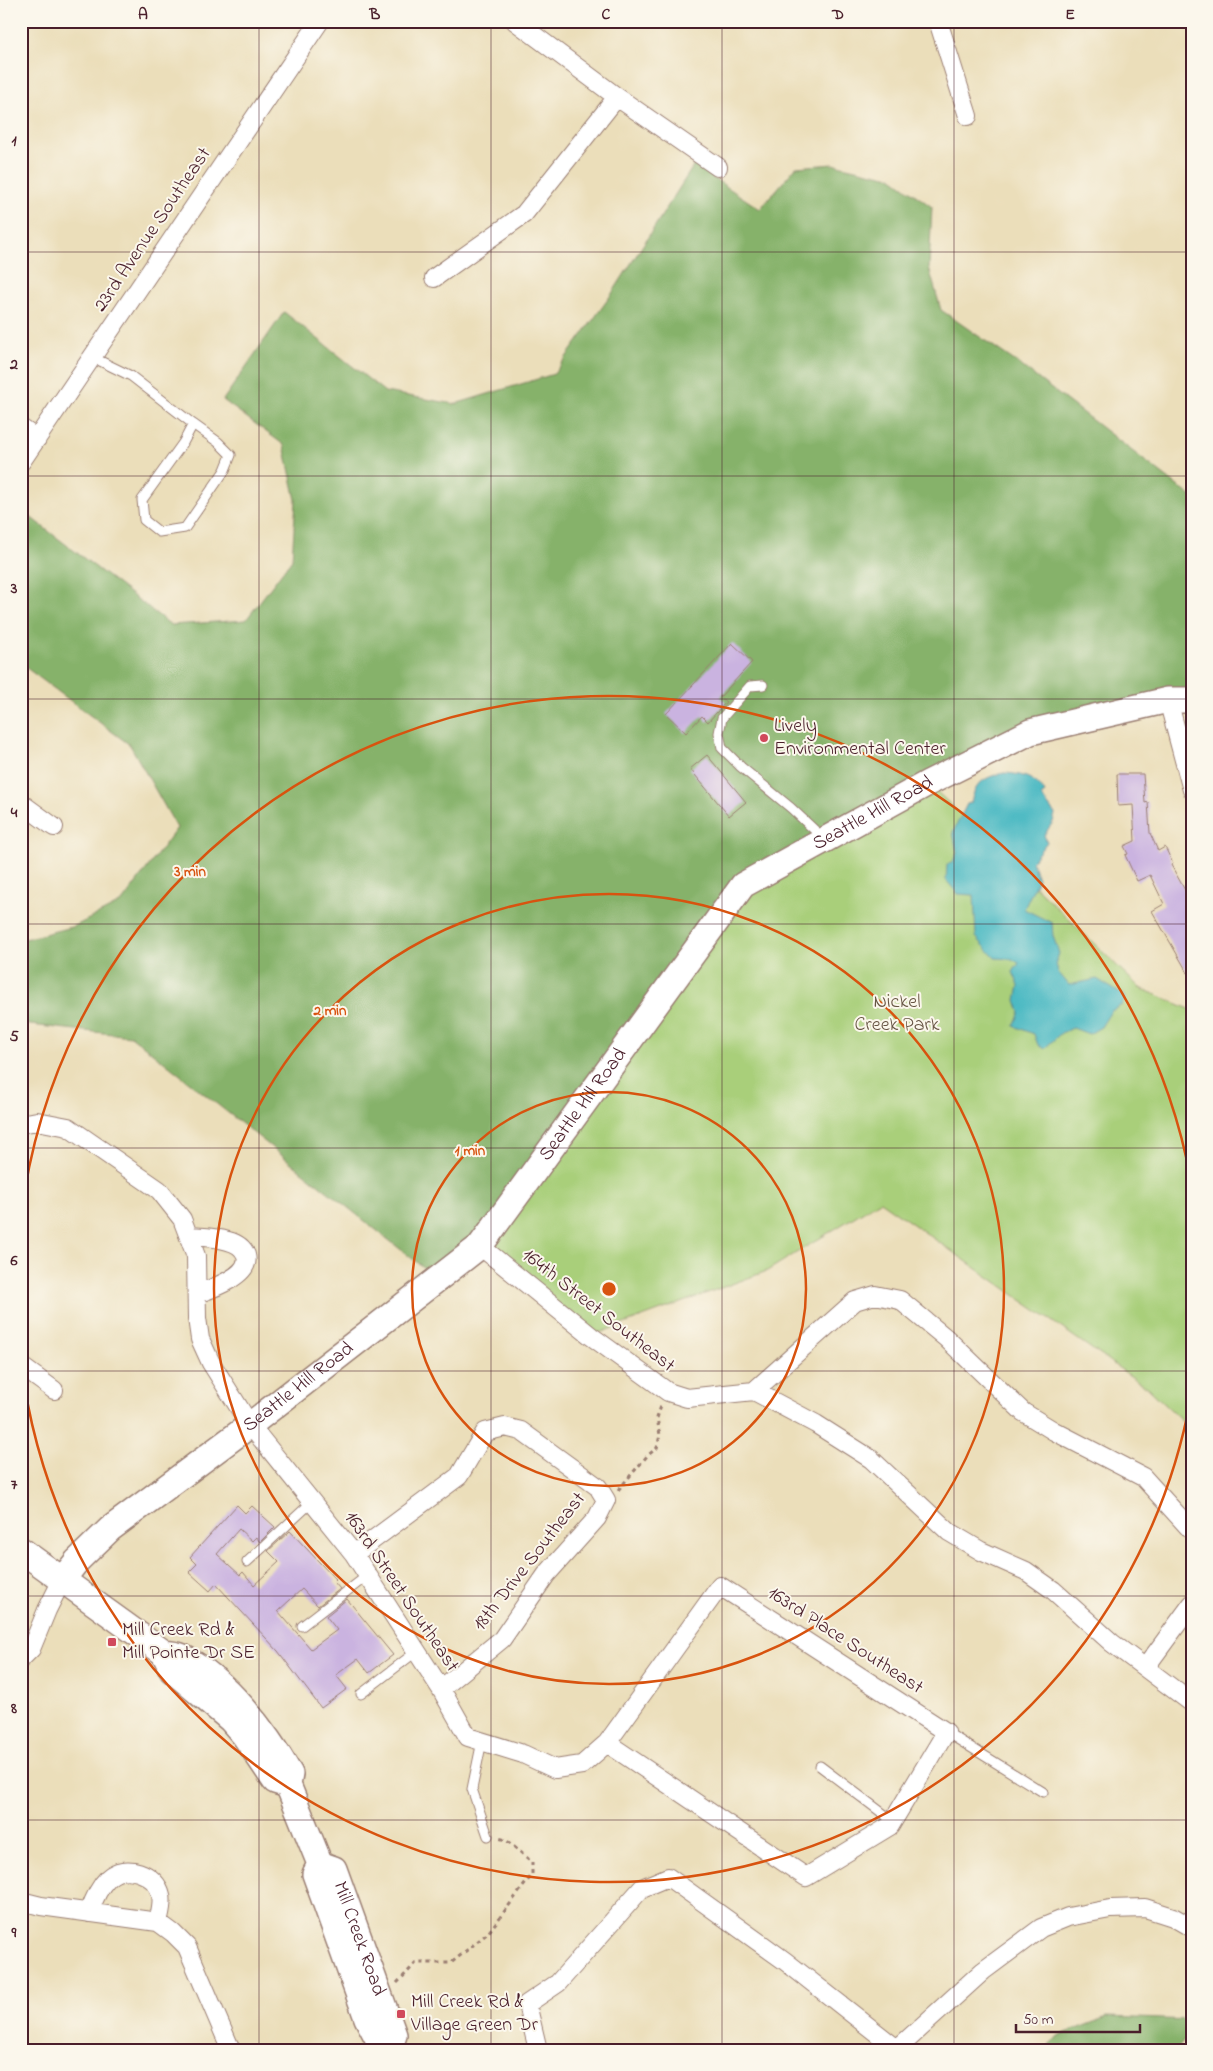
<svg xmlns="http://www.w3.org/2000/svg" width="1213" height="2071" viewBox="0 0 1213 2071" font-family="'Indie Flower',sans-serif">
<rect width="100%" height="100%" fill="#fbf7ec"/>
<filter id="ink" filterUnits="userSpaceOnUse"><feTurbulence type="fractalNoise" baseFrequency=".02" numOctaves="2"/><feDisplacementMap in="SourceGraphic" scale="10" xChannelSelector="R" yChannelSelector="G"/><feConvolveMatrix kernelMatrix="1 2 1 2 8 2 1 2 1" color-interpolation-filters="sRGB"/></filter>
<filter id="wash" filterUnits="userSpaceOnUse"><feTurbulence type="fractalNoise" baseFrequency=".0096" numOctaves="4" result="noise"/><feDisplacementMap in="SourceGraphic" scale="20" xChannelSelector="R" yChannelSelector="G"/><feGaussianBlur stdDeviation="1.12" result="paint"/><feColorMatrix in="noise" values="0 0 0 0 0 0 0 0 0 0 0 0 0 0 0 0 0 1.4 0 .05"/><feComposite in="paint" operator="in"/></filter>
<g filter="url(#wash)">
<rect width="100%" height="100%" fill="#ebdeba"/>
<path fill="#a9cf7a" stroke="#7a7752" d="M928 783 1140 988 1192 1010V1430L1149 1389 880 1201 767 1271 591 1336 480 1246 743 885Z"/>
<path fill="#86b26a" stroke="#68684a" d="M833 164 891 177 932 207 929 268 941 310 1019 364 1192 497V700L1030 732 743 885 480 1246 438 1279 131 1036 21 1024V940L75 926 122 902 177 828 130 745 21 664V510L171 625 246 620 292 559 296 500 284 445 223 400 284 312 385 392 455 404 554 374 611 295 694 165 760 209 796 167Z
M1107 2017 1192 2020V2032L1176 2050H1046L1058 2036Z"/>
<path fill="#4bb9c3" stroke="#4a6c77" d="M1004 773C1021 774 1035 777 1045 793L1041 796 1055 814 1053 822 1044 835 1047 842 1032 861 1038 879 1024 909 1052 923 1053 936 1059 953 1056 963 1058 972 1069 985 1097 979 1126 997 1122 1005 1111 1011 1101 1027 1089 1034 1073 1028 1061 1033 1044 1049 1038 1045 1034 1034 1014 1026 1020 1012 1016 1000 1019 986 1013 972 1019 963 1012 959 995 958 976 937 974 895 958 894 946 880 947 865 953 861 957 853 953 832 967 804 971 803C975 783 984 777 1004 773Z"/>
<g id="blocks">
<path fill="#cab3e0" d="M732 643 752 662 720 697 726 702 708 722 702 716 686 733 666 714Z
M707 755 746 802 729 816 690 769Z
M1117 774H1143L1145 803 1148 802 1150 833 1158 851 1165 847 1173 864 1171 865 1191 901 1184 906 1192 919V980L1152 911 1164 904 1150 875 1137 881 1125 855 1128 854 1124 846 1135 841 1133 805 1118 806Z
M237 1505 245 1513 252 1506 275 1527 260 1542 256 1537 252 1541 239 1529 217 1554 240 1575 243 1572 254 1585 279 1562 268 1551 290 1531 336 1580 334 1582 340 1589 318 1606 302 1589 278 1611 311 1649 337 1630 326 1616 347 1599 393 1655 369 1673 358 1659 336 1675 347 1689 321 1708 278 1651 216 1584 210 1591 189 1572 197 1564 190 1557Z"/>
</g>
</g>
<g filter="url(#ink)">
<use href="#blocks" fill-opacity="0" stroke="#9a7e72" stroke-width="1"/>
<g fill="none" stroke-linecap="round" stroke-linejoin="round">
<defs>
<path id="lane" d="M92 357 131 376 193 424 183 443 142 500 144 520 159 532 185 528 225 470 231 455 218 442 193 424
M763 685 750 686 722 718 719 733 722 748 741 767 791 808 823 838
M247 1562 312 1502
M302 1626 368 1575
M361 1694 417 1651
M946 1732 1043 1792
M482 1741 472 1789 488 1836
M820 1766 893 1821"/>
<path id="street" d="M515 21 617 97 718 167
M938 21 968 116
M434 278 524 214 617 97
M21 428 37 439
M21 462 320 21
M1168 700 1192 790
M21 803 54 827
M21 1124 37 1121 68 1127 159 1190 182 1219 196 1256 197 1318 200 1339 211 1363 250 1425 354 1554 441 1689 468 1737 523 1754 555 1769 582 1765 607 1743 806 1877 890 1826 946 1732 720 1586 607 1743
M189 1236C202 1237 216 1237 228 1241 236 1243 243 1247 246 1255 252 1275 211 1289 197 1294
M480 1246 591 1336 668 1392 687 1398 754 1391 816 1424 871 1459 949 1532 981 1551 1026 1571 1053 1590 1112 1643 1192 1703
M21 1366 54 1390
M754 1391 855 1301 875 1295 900 1300 946 1338 1023 1412 1054 1431 1143 1477 1192 1531
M354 1554 459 1476 485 1432 505 1427 521 1431 598 1487 606 1500 597 1518 546 1575 502 1639 441 1689
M21 1659 31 1649 47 1610 62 1580
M1145 1668 1192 1604
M21 1901 41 1906 158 1922 173 1933 187 1947 231 2050
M89 1913C93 1901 98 1888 108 1878 125 1862 156 1873 161 1895 163 1905 160 1913 158 1922
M538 2050 527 2004 558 1983 642 1888 668 1877 785 1961 897 2049
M896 2050 983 1971 1041 1928 1068 1917 1110 1909 1145 1908 1173 1917 1192 1928"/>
<g id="secondary">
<path d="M21 1550 164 1653C170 1654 178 1654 183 1657 226 1680 266 1732 290 1774L288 1785 320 1864 315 1874 367 2018 379 2041 388 2050"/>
<path id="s1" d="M62 1580 77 1561 110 1529 250 1425 480 1246 743 885 928 783 1030 732 1168 700H1192"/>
<path d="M164 1653 172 1670 231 1720 244 1735 275 1781 288 1785"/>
<path id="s2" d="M320 1864 334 1869 394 2035 389 2050"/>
</g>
</defs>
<use href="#lane" stroke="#9a7e72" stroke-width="11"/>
<use href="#street" stroke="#9a7e72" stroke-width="20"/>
<use href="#secondary" stroke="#9a7e72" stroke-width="28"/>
<path stroke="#9a7e72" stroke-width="3" stroke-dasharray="4 4" stroke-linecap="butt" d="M618 1490 648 1455 657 1448 660 1435 657 1418 661 1406
M397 1983 416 1963H451L488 1933 532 1875V1862L506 1840 498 1838"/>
<use href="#lane" stroke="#fff" stroke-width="9"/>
<use href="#street" stroke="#fff" stroke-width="18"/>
<use href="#secondary" stroke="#fff" stroke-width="25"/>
</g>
</g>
<path fill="none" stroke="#4a1f2b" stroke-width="1" stroke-opacity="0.55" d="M259 21V2050M491 21V2050M722 21V2050M954 21V2050M21 252H1192M21 476H1192M21 699H1192M21 924H1192M21 1148H1192M21 1371H1192M21 1596H1192M21 1820H1192"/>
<g fill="none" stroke="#d8530f" stroke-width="2.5">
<circle cx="609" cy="1289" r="197"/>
<circle cx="609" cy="1289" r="395"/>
<path d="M1191 1397A592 592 0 0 1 21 1361M21 1217A592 592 0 0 1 1191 1181"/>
</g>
<g fill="#d1495b" stroke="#fbf7ec" stroke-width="2">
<circle cx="764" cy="738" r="5"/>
<rect x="107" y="1637" width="10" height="10" rx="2.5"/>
<rect x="396" y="2009" width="10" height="10" rx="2.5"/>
</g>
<g text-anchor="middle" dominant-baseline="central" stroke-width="4" stroke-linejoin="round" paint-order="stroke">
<g font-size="20" fill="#4a1f2b" stroke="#fbf7ec">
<text transform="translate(153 230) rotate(-56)">23rd Avenue Southeast</text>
<text stroke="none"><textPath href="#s1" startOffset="1131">Seattle Hill Road</textPath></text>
<text stroke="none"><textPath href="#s1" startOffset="711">Seattle Hill Road</textPath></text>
<text transform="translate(598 1311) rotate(38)">164th Street Southeast</text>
<text stroke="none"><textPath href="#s1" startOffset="306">Seattle Hill Road</textPath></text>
<text transform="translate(530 1562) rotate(-52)">18th Drive Southeast</text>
<text transform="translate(401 1592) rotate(56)">163rd Street Southeast</text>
<text transform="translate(845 1641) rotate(33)">163rd Place Southeast</text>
<text stroke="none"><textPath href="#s2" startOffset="89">Mill Creek Road</textPath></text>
</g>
<g font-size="20" fill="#4a1f2b" stroke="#fbf7ec" text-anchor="start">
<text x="774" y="726">Lively<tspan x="774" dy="23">Environmental Center</tspan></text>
<text x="122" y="1630">Mill Creek Rd &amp;<tspan x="122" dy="23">Mill Pointe Dr SE</tspan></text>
<text x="411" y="2002">Mill Creek Rd &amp;<tspan x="411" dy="23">Village Green Dr</tspan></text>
</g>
<g font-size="20" fill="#665443" stroke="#fbf7ec">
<text x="897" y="1002">Nickel<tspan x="897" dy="23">Creek Park</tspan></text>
</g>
</g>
<circle cx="609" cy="1289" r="8" fill="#d8530f" stroke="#fbf7ec" stroke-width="2.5"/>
<g font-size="15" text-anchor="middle" font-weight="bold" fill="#d8530f" stroke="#fbf7ec" stroke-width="4" stroke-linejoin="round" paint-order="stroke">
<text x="190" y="876">3 min</text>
<text x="330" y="1015">2 min</text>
<text x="470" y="1155">1 min</text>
</g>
<rect width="1213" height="2071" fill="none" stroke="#fbf7ec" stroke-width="55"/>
<path d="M1016 2024v8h124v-8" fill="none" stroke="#4a1f2b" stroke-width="2.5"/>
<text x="1023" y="2024" font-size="15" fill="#4a1f2b" stroke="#fbf7ec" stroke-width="4" paint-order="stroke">50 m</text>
<rect x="28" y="28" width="1158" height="2016" fill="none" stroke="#4a1f2b" stroke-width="2"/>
<g font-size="16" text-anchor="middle" font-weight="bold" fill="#4a1f2b">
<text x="143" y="19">A</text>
<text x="375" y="19">B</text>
<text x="606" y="19">C</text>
<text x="838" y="19">D</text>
<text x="1070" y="19">E</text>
<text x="14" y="145">1</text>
<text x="14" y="369">2</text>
<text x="14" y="593">3</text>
<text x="14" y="817">4</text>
<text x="14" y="1041">5</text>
<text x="14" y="1265">6</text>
<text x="14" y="1489">7</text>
<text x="14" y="1713">8</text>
<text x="14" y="1937">9</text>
</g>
</svg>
